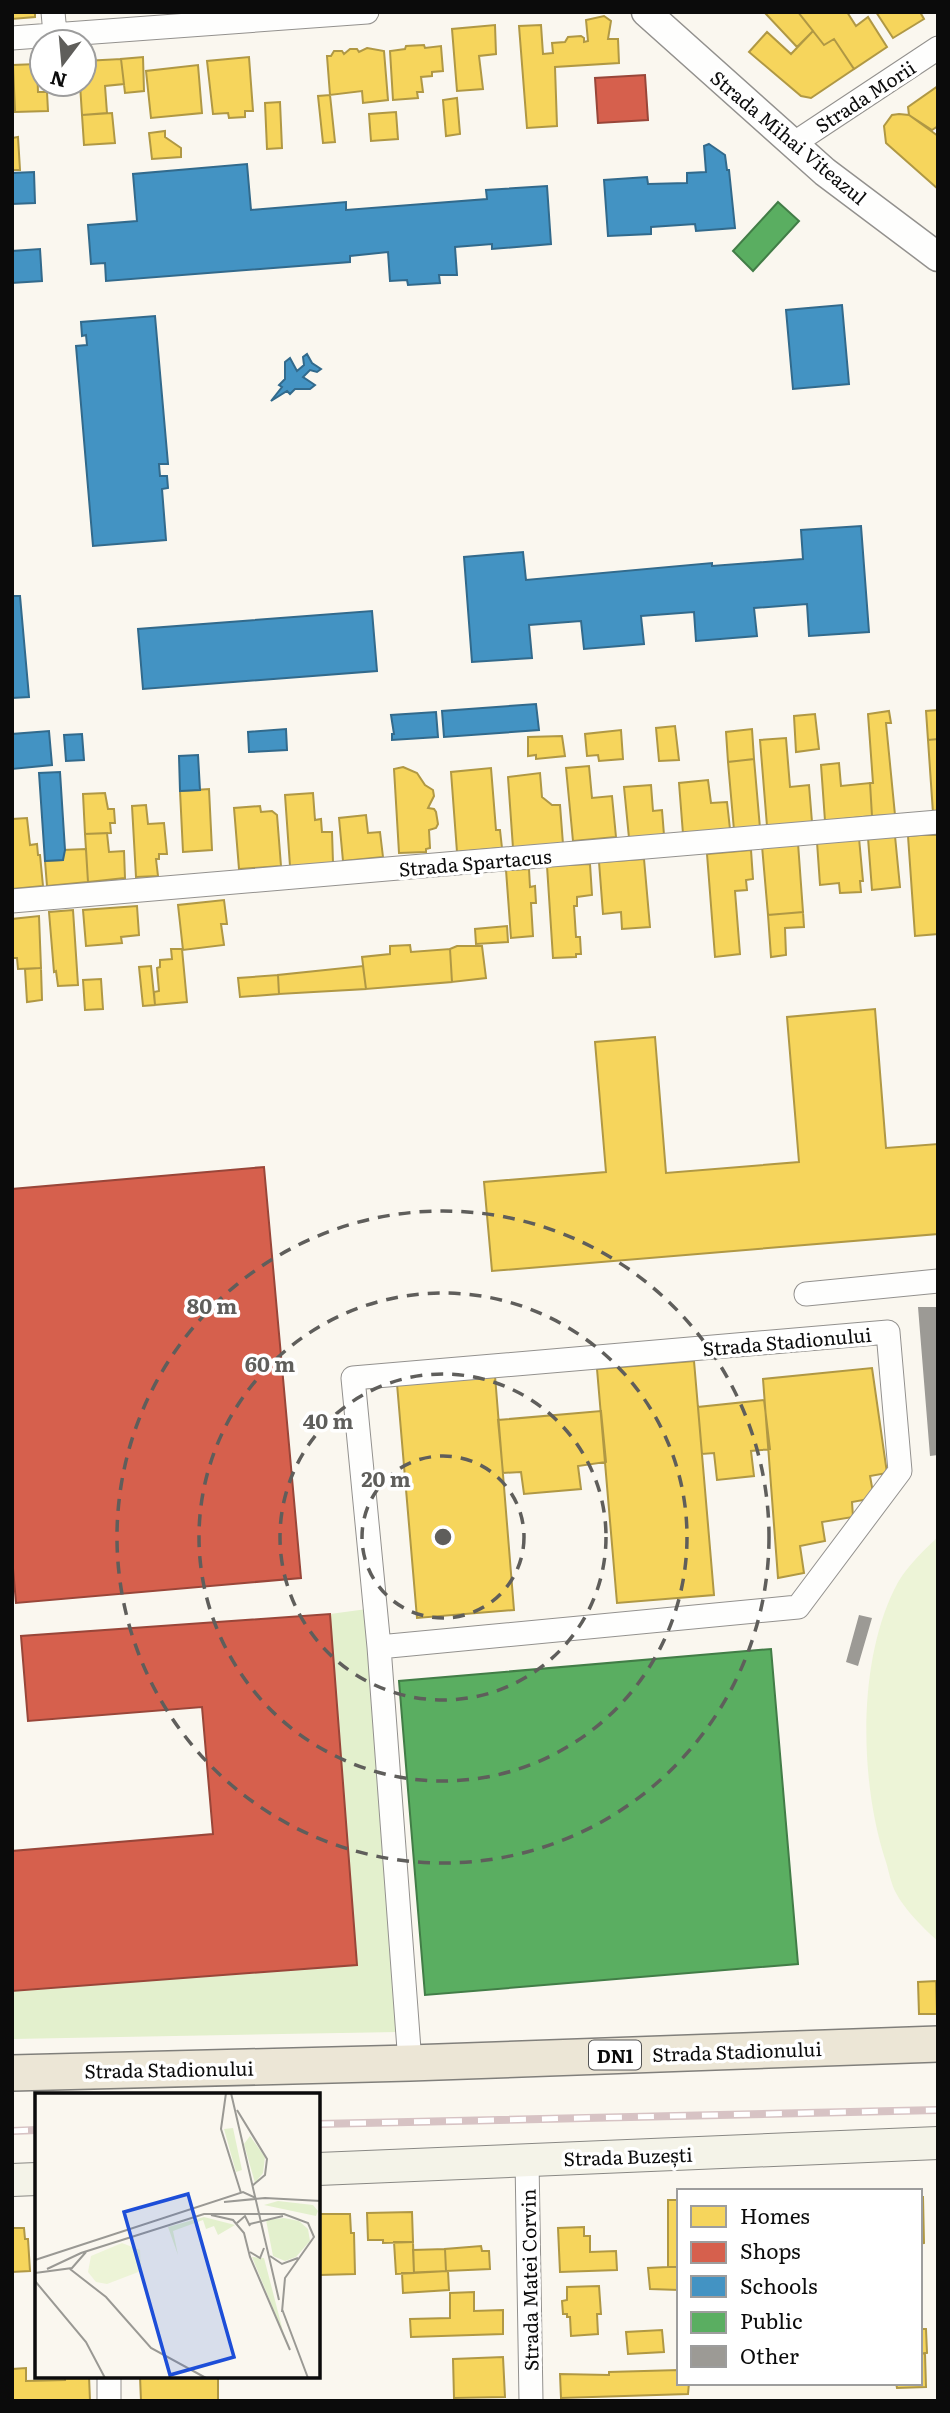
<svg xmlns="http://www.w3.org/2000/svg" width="950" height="2413" viewBox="0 0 950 2413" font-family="Literata,serif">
<rect width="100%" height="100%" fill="#faf7ef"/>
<path fill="#e3f0cd" d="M367 1609 397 2032 12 2039V1991L356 1965 330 1614Z"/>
<path fill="#edf4d7" d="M938 1537V1941C923 1928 905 1910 896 1893 891 1884 889 1872 886 1862 860 1784 857 1666 894 1590 904 1569 921 1553 938 1537Z"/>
<path fill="#f6d55c" stroke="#b09844" stroke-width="2" d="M12 12H35V17L12 19Z
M764 12H798L813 31 797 47Z
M798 12H847L856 26 868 17 887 47 854 69 834 39 824 45Z
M876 12H920L924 19 893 38Z
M604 16 611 21 608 39H618L619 63 555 67 557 126 527 128 519 26 541 25 543 54 553 53 552 43 565 42 568 37 581 36 584 38V42L588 41 586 20Z
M495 25 496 54 479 56 483 89 457 91 452 29Z
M813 31 824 45 834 39 854 69 811 98 801 96 749 52 767 32 791 54Z
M424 45 425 48 441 46 443 71 432 72V76L421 77 423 92H417L418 98 393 100 390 51 405 49 406 46Z
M367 48 384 51 388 100 363 103 362 91 330 95 327 56H331L334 51H342L344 54 350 49H357L359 52Z
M143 57 144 91 125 93 121 59Z
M249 57 253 111H245V117L229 118 228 113 213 114 207 61Z
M121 59 124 84 105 86 107 113 82 115 80 84H84V61Z
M37 64 38 92H47L48 111 15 112 13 65Z
M198 65 202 113 151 118 146 71Z
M938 86V126L932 130 909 115 908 107Z
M330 95 335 142 323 143 318 96Z
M457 98 460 134 446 136 443 100Z
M280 102 282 148 267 149 265 103Z
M396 112 398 139 371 141 369 114Z
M112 113 115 143 84 145 82 115Z
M899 114 909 115 938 136V189L886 143 884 126 892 115Z
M165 131V137L181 148V157L152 159 149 133Z
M18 137 20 170H12V138Z
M938 710V739L928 740 926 711Z
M889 711 891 723H886L895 815 872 816 870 783H873L868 714Z
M815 714 819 749 796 752 794 716Z
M675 726 679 760 659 761 656 728Z
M752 729 754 759 728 762 726 732Z
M621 730 623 759 599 761 598 755 587 756 585 734Z
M562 736 565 756 536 759V755L528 756V737Z
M786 738 790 787 809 785 812 822 767 826 760 740Z
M938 739V812L933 813 928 740Z
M754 759 760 828 734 830 728 762Z
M839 763 841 786 870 783 872 816 825 821 821 765Z
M589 766 592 798 612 796 616 837 573 841 566 768Z
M403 767 417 773 425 785 433 790 434 796 428 808 434 809 436 812 438 824 436 828 429 830 430 848 426 849V852L399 853 394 769Z
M491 768 496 830H500L502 848 457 852 451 772Z
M540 773 542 797 552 805H560L563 844 513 848 508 777Z
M708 780 711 803 727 802 730 829 683 834 679 783Z
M651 785 653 811 662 810 664 835 629 838 624 787Z
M209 789 212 850 183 852 180 791Z
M105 793 108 809H114L115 823H110L111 833 85 834 83 794Z
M313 793 315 820 321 819 322 832H332L333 863 290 866 285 795Z
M146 805 148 824 164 823 167 854H159V859H156L158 876 136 877 132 806Z
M260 806 261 812 272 811 277 815 281 866 239 869 234 808Z
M366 815 368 833 380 832 383 857 343 861 339 818Z
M27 818 30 845 37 844 38 855H40L43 886 12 889V819Z
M107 833 109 852 124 851 125 878 88 882 85 834Z
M920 835H938V934L915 936 908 836Z
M895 836 900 887 872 890 868 838Z
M859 838 863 881H860L861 892 840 893 839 883 820 885 817 842Z
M798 843 803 912 768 915 762 846Z
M86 849 88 882 47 886 45 861 63 860V850Z
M751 850 753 879 746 880 747 890 735 891 740 954 715 957 707 854Z
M644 859 650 927 622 929 621 912 603 914 599 862Z
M590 864 592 895 577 897V906H574L576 937H580L581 954H576V957L553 958 547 866Z
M529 869 530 887 535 886 536 903H531L533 936 511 938 506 870Z
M224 900 227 924H221L224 945 183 950 178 905Z
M137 906 139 935 121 937 122 943 86 946 83 910Z
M73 910 78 985 58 986 56 971 54 972 49 912Z
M803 912 804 927 785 928 786 955 771 957 768 915Z
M39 916 41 968 18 969 17 958H12V919Z
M507 926 508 942 476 944 475 929Z
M410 945 411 952 450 949 452 982 366 989 362 957 390 954V946Z
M457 946H482L486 978 452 982 450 949Z
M171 949H182L187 1002 155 1005 154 992 159 991 157 968 160 967V960L172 959Z
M151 966 155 1005 143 1006 139 967Z
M363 966 366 989 279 994 278 975Z
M41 968 42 1000 27 1002 25 969Z
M278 975 279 994 240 997 238 978Z
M101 979 103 1009 85 1010 83 980Z
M875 1009 886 1148 938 1144V1234L492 1271 484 1182 606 1172 595 1042 655 1037 666 1173 799 1162 787 1017Z
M694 1361 714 1595 617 1603 597 1369Z
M872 1368 887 1473 870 1476 874 1498 852 1502 853 1517 822 1522 825 1541 800 1546 804 1573 778 1578 763 1379Z
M495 1376 514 1610 417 1618 397 1384Z
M764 1400 770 1449 751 1451 754 1476 717 1480 714 1453 702 1454 698 1407Z
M601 1411 606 1462 578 1466 581 1489 524 1494 521 1472 503 1473 498 1420Z
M936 1981 937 2014H919L918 1982Z
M920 2197H923L924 2243 920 2244Z
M668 2200H679V2267H668Z
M412 2212 413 2242 383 2243V2240H368L367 2213Z
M318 2214H350L351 2233H354L355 2274 320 2275Z
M584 2227V2236H590V2252L616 2251 617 2270 560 2272 558 2228Z
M12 2228H24L25 2239H28L30 2271 12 2272Z
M394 2242H413L414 2273 396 2274Z
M481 2246 482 2251H489L490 2269 446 2271 445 2249Z
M445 2249 446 2271 414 2273 413 2250Z
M668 2267H679V2290L650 2289 648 2268Z
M448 2271 449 2290 403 2293 402 2273Z
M599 2286 601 2314H597L598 2334 571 2336 570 2317H567V2314H563L562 2301 567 2300V2287Z
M474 2292V2311L503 2310V2334L411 2337 410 2319 450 2318V2293Z
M920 2329H926L927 2353 920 2354Z
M662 2330 664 2352 628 2354 626 2332Z
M925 2353 926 2387 897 2388 896 2383H920V2354Z
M503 2357 505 2397 454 2398 453 2359Z
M26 2368V2381L65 2380V2376H89L90 2401H12V2369Z
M679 2370V2383H689L688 2394 561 2398 560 2374 609 2375V2372Z
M140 2376H218V2401H141Z"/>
<path fill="#d6604d" stroke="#994639" stroke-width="2" d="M645 75 648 120 598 123 595 78Z
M264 1167 301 1578 16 1603 12 1557V1189Z
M330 1614 357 1965 12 1991V1851L213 1834 202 1707 28 1721 21 1636Z"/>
<path fill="#4393c3" stroke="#326a8c" stroke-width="2" d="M709 144 725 155 727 170H729L735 228 696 231 695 224 651 227V234L608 236 604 180 647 177 648 184 687 183V173L706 172 704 146Z
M247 164 251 210 346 202V210L487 199 486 190 547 186 551 244 492 249V244L455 247 457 275H439L440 283 408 285 407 280 390 281 388 252 350 256V262L106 281 105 263 91 264 88 225 137 221 133 174Z
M34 172 35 203 12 204V173Z
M40 249 42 281 12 283V251Z
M842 305 849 384 793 389 786 310Z
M155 316 168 464H159L160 476H167L168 488 162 489 166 540 93 546 76 346 87 345 86 335 82 336 81 322Z
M307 354 312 363 321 369 317 372 310 370 303 377 315 385 310 389H295L290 394 287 391 271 401 282 387 279 385 285 379V362L290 358 297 371 304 365 303 357Z
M861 526 869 632 809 636 807 604 754 608 757 636 696 641 694 612 641 616 644 644 584 649 581 621 529 625 532 658 472 662 464 557 523 552 526 580 712 563V566L803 559 801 530Z
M12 596H20L29 697 12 698Z
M372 611 377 671 143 689 138 629Z
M536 704 539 730 444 737 442 711Z
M436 712 438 737 392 740V734H394L391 715Z
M286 729 287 750 249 752 248 732Z
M49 731 52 765 12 769V734Z
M82 734 84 760 66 761 64 735Z
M198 755 200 790 180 791 179 756Z
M60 772 65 850 63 860 45 861 39 773Z"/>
<path fill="#5aae61" stroke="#427d47" stroke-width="2" d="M778 202 799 221 753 271 733 251Z
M771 1649 798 1964 425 1995 399 1681Z"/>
<path fill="#9c9a95" d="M918 1307H938V1455L930 1456Z
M859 1615 872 1618 858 1666 846 1662Z"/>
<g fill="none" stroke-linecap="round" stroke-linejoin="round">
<defs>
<path id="minor" d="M53 12 55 34
M12 38 367 12
M793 144 938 48
M12 901 938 822
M806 1294 938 1281
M379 1647 798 1607 900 1471 888 1332 353 1378 379 1647 410 2063
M527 2160 531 2401
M109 2376V2401"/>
<path id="tertiary" d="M646 12 825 172 938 257"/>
<path id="secondary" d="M318 2169 938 2143
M12 2180 37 2179"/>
<path id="primary" d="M12 2073 410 2063 938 2044"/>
</defs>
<use href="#minor" stroke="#93918e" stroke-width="25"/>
<use href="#tertiary" stroke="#93918e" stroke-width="31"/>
<use href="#secondary" stroke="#898884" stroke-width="34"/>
<use href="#primary" stroke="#807f7b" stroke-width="38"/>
<use href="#minor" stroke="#fefefd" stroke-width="23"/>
<use href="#tertiary" stroke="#fefefd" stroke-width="28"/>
<use href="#secondary" stroke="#f4f3e8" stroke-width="32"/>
<use href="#primary" stroke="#ece6d6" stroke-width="35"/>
<defs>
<path id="rail" d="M318 2124 938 2110
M12 2131 37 2130"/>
</defs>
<use href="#rail" stroke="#d7c3c4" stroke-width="8"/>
<use href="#rail" stroke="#fff" stroke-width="5" stroke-dasharray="16" stroke-linecap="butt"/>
</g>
<g fill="none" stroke="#5f5e5b" stroke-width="3.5" stroke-dasharray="12 9">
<circle cx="443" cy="1537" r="81"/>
<circle cx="443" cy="1537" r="163"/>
<circle cx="443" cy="1537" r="244"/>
<circle cx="443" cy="1537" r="326"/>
</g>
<g text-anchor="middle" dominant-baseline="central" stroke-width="7" stroke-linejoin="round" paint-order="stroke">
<rect fill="#fff" stroke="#545454" stroke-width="2" x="589" y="2040.5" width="52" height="29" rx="5"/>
<g font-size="18" font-weight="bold" fill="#0b0b0b">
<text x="615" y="2055">DN1</text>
</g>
<g font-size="19" fill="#0b0b0b" stroke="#fff">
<text transform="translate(865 96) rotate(-33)">Strada Morii</text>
<text transform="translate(789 137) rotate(40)">Strada Mihai Viteazul</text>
<text transform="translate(475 862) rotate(-5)">Strada Spartacus</text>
<text transform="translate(787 1341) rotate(-5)">Strada Stadionului</text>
<text transform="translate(737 2051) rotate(-2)">Strada Stadionului</text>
<text transform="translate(169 2069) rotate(-1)">Strada Stadionului</text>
<text transform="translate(628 2156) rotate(-2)">Strada Buzești</text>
<text transform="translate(529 2280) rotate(-91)">Strada Matei Corvin</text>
</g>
</g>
<g transform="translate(35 2093)">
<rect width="285" height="285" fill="#faf7ef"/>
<path d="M198 35 207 77 201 79 189 36ZM215 43 230 64 228 80 220 90 209 51ZM243 108 278 112 283 118 281 123 229 112ZM169 124 200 132 183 142 179 133 171 136 168 127 138 138 143 162 133 134ZM249 125 264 128 273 136 275 148 261 164 250 168 238 163 231 127ZM217 164 229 165 249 242Z" fill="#e3f0cd"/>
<path d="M87 150 105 157 106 178 72 191 61 189 53 179 56 163Z" fill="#edf4d7"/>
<path fill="none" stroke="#9a9994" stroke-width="2" d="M191 0 186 36 206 100M196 0 244 207M202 17 232 66 230 82 217 93M189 109 230 105 286 108M176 122 198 127 209 140 215 164 255 257M202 130 210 123 215 133M215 131 248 123M215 159 225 165 229 155M235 163 247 171 263 165M0 167 208 99 221 105M12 176 46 160 169 121H249L273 130 279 144 250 185 247 219M35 176 71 204 116 255 171 285M0 180 37 175 51 159M0 188 51 249 70 285M247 216 273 285"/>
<path fill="#1d4ed8" fill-opacity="0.15" stroke="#1d4ed8" stroke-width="3.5" d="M153 101 199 264 135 282 89 119Z"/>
<rect width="285" height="285" fill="none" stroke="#0b0b0b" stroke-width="3.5"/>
</g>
<circle cx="443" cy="1537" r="10" fill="#5f5e5b" stroke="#fff" stroke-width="3.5"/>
<g font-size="21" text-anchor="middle" font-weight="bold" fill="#5f5e5b" stroke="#fff" stroke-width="7" stroke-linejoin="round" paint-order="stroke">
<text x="212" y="1314">80 m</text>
<text x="270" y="1372">60 m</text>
<text x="328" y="1429">40 m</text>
<text x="386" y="1487">20 m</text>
</g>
<rect width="950" height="2413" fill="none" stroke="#0b0b0b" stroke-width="28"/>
<rect x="677" y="2189" width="245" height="196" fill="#ffffff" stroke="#9d9d9d" stroke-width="2"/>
<rect x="691" y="2206" width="35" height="21" fill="#f6d55c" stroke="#9d9d9d" stroke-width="2"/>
<text x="740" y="2224" font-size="21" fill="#0b0b0b">Homes</text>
<rect x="691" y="2242" width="35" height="21" fill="#d6604d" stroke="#9d9d9d" stroke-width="2"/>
<text x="740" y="2259" font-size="21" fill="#0b0b0b">Shops</text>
<rect x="691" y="2276" width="35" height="21" fill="#4393c3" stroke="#9d9d9d" stroke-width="2"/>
<text x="740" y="2294" font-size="21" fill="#0b0b0b">Schools</text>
<rect x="691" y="2312" width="35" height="21" fill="#5aae61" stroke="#9d9d9d" stroke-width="2"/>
<text x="740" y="2329" font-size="21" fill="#0b0b0b">Public</text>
<rect x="691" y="2346" width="35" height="21" fill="#9c9a95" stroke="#9d9d9d" stroke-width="2"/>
<text x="740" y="2364" font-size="21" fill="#0b0b0b">Other</text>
<g transform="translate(63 63) rotate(196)"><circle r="33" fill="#ffffff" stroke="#9d9d9d" stroke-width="2"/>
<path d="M0-5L12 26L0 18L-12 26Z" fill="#5f5e5b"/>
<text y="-10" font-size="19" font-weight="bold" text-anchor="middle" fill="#0b0b0b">N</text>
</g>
</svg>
